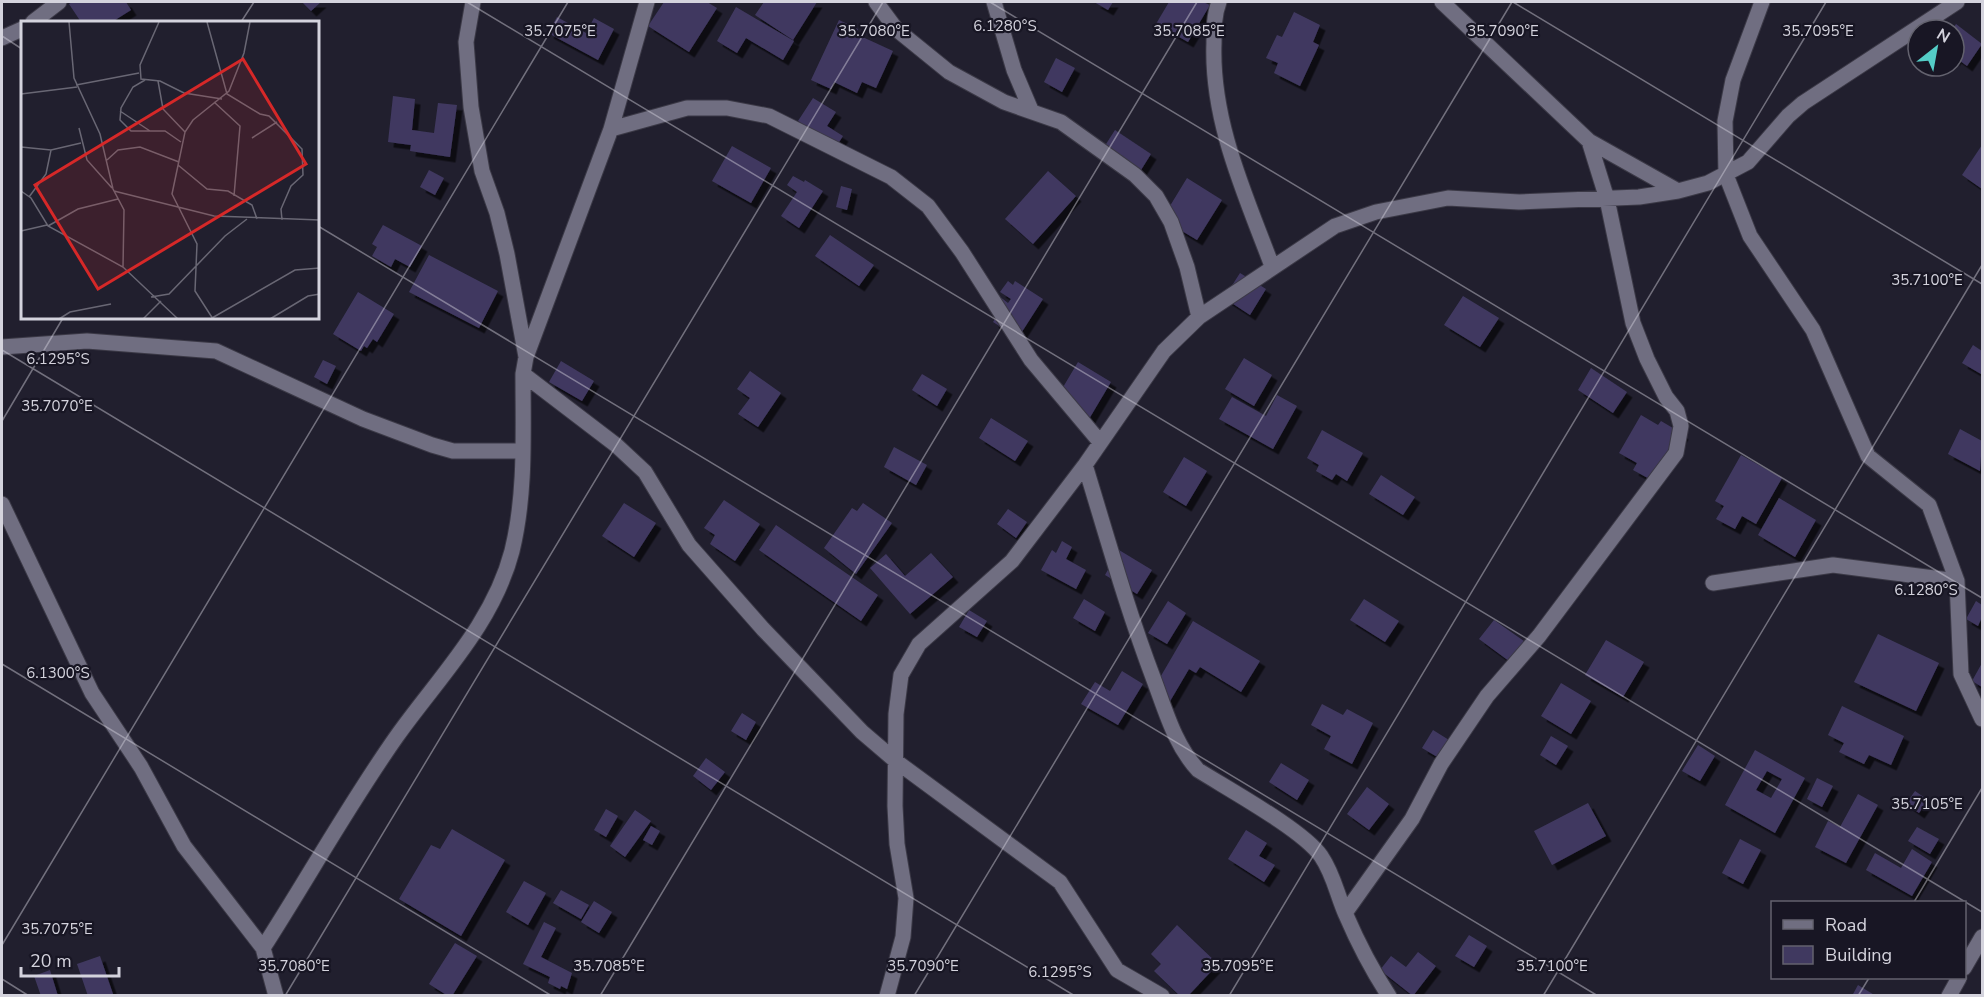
<svg xmlns="http://www.w3.org/2000/svg" width="1984" height="997" viewBox="0 0 1984 997" font-family="'Nunito Sans',sans-serif">
<defs>
<filter id="shadow"><feDropShadow dx="5.5" dy="5.5" stdDeviation="0" flood-color="#0009"/></filter>
</defs>
<rect width="100%" height="100%" fill="#211f2e"/>
<path fill="#403960" fill-rule="evenodd" filter="url(#shadow)" d="M72 2H126L131 10 112 22H81L69 4Z
M302 2H321L311 11Z
M664 2H707L717 8 689 52 648 26Z
M764 2H817L793 40 755 15Z
M1094 2H1113L1108 10Z
M1169 2H1203L1210 5 1188 42 1156 24Z
M736 7 794 41 783 60 746 38 737 53 717 41Z
M1294 12 1320 25 1313 42 1319 45 1300 86 1274 73 1278 63 1266 58 1277 35 1282 37Z
M557 17 586 33 594 18 614 29 598 60 548 33Z
M839 20 858 29 856 34 893 51 876 88 862 82 857 93 834 82 831 89 811 80Z
M1956 24 1982 44 1967 66 1956 58 1954 61V30H1952Z
M1056 58 1075 68 1062 92 1044 82Z
M393 96 415 99 412 130 434 133 438 103 457 105 450 157 410 151 411 145 388 142Z
M813 98 836 112 827 126 843 136 832 153 816 133 798 121Z
M1115 130 1151 154 1136 178 1099 155Z
M1982 145V189L1962 175Z
M732 146 771 168 751 203 712 181Z
M429 170 444 178 435 195 420 187Z
M1048 171 1076 196 1033 244 1005 219Z
M793 176 804 182 805 180 823 191 799 228 781 216 797 192 787 185Z
M1187 178 1222 200 1197 240 1162 219Z
M841 186 852 189 847 210 836 207Z
M383 225 422 246 410 267 395 259 391 267 372 256 377 247 372 244Z
M830 235 874 265 859 286 815 256Z
M429 255 498 291 479 328 409 292Z
M1240 273 1266 289 1250 315 1224 298Z
M1008 281 1013 285 1015 281 1043 299 1018 338 993 322 997 316 990 311 999 296 1008 303 1011 299 1000 292Z
M358 292 394 314 377 342 373 339 367 348 364 346 361 351 333 334Z
M1463 296 1499 318 1480 347 1444 325Z
M1973 345 1982 351 1981 374 1962 363Z
M1244 358 1272 375 1254 406 1225 389Z
M323 360 336 366 327 384 314 377Z
M561 361 594 381 582 401 549 382Z
M1078 362 1111 382 1089 419 1056 399Z
M1591 368 1627 392 1613 413 1578 390Z
M750 371 781 393 758 427 738 414 750 398 737 389Z
M922 374 947 389 937 406 912 390Z
M1277 395 1297 406 1273 449 1219 419 1232 397 1266 416Z
M1641 415 1658 425 1661 421 1683 434 1655 482 1633 470 1637 463 1619 453Z
M991 418 1028 441 1015 461 979 438Z
M1960 429 1982 441 1980 471 1948 454Z
M1322 430 1363 453 1347 481 1336 474 1332 480 1316 471 1319 465 1307 458Z
M894 447 927 465 916 485 884 467Z
M1741 455 1782 478 1756 524 1742 516 1735 529 1716 519 1724 506 1715 501Z
M1184 457 1207 471 1186 506 1163 492Z
M1381 475 1415 497 1403 515 1369 494Z
M1779 498 1816 520 1795 557 1758 535Z
M724 500 760 524 735 561 710 544 715 535 704 528Z
M624 503 656 523 634 557 602 536Z
M863 503 892 523 856 574 824 548 852 508 857 511Z
M1008 509 1027 522 1016 538 997 524Z
M776 525 878 595 861 621 759 550Z
M1062 541 1072 547 1066 559 1086 570 1076 589 1041 570 1052 550 1056 553Z
M1119 550 1152 570 1137 594 1105 575Z
M931 553 953 577 910 614 870 568 886 554 905 576Z
M1084 599 1105 612 1095 631 1073 618Z
M1364 599 1399 621 1385 642 1350 620Z
M1168 601 1186 613 1167 644 1148 633Z
M1976 601 1982 605V617L1978 626 1966 619Z
M969 610 987 621 977 637 959 627Z
M1494 620 1528 644 1513 664 1479 639Z
M1193 621 1260 661 1241 692 1200 667 1196 673 1189 669 1169 703 1151 693Z
M1878 634 1939 663 1916 711 1854 682Z
M1606 640 1644 662 1623 697 1585 675Z
M1982 663V687L1972 681Z
M1122 671 1143 684 1118 725 1081 704 1095 682 1110 691Z
M1561 683 1591 701 1571 734 1541 716Z
M1322 704 1343 715 1347 709 1373 723 1352 764 1324 749 1331 736 1311 725Z
M1842 706 1904 736 1891 765 1869 755 1864 764 1839 752 1844 743 1828 735Z
M742 713 756 722 746 740 731 731Z
M1433 730 1449 740 1439 758 1422 748Z
M1551 736 1568 746 1556 765 1540 755Z
M1698 745 1715 756 1700 781 1682 771Z
M1755 750 1805 778 1775 833 1725 805ZM1767 771 1782 779 1771 798 1756 790Z
M706 758 725 772 711 790 693 776Z
M1281 763 1309 780 1297 800 1269 782Z
M1817 778 1833 786 1822 807 1807 799Z
M1367 787 1389 804 1369 830 1347 814Z
M1915 791 1928 800 1919 813 1906 804Z
M1858 794 1878 805 1846 863 1815 847 1828 821 1840 827Z
M1588 803 1606 836 1552 865 1534 831Z
M606 809 618 816 606 837 594 830Z
M635 810 651 821 625 857 610 846Z
M651 826 660 831 652 845 643 840Z
M1917 827 1939 839 1930 854 1908 841Z
M452 829 505 860 461 936 399 899 431 845 440 849Z
M1246 830 1267 843 1259 856 1275 865 1264 882 1228 859Z
M1740 839 1761 850 1743 884 1722 873Z
M1912 849 1932 862 1912 896 1866 870 1875 853 1901 868Z
M524 881 546 893 528 925 506 912Z
M561 890 589 905 581 919 553 903Z
M594 901 612 912 599 933 581 922Z
M544 922 556 928 541 957 572 973 567 989 561 986 560 989 548 983 550 977 523 964Z
M1177 925 1218 964 1188 996H1180L1154 971 1161 964 1151 954Z
M1469 935 1487 946 1474 967 1455 956Z
M455 943 477 956 452 996H448L429 984Z
M1418 952 1436 966 1413 996 1380 970 1391 956 1406 967Z
M100 956 113 994 88 996 77 964Z
M50 970 58 996H41L34 976Z
M1858 985 1876 996H1852Z"/>
<g fill="none" stroke-linecap="round" stroke-linejoin="round">
<defs>
<path id="minor" d="M473 2 466 42 471 107 482 171 497 213 507 254 526 357
M876 2 896 29 949 72 1004 102 1061 122 1135 175 1156 196 1171 222 1187 267 1199 317
M994 2 1014 70 1031 110
M1219 2C1214 15 1214 29 1214 43 1211 121 1245 194 1272 266
M1442 2 1589 141 1678 191
M1762 2 1733 80 1725 121 1726 175 1750 236 1813 330 1868 456 1929 505 1957 581 1961 674 1982 719
M33 22 59 2
M2 38 22 29
M611 129 687 108H727L769 116 891 177 928 206 962 252 1031 360 1100 442
M2 347 87 341 216 351 363 419 432 445 453 451H523
M523 374 616 445 645 472 689 545 763 629 862 732 897 762 1060 882 1117 970 1162 996
M1085 465C1107 537 1127 609 1154 680 1166 712 1175 745 1198 770 1228 789 1303 830 1321 856 1334 875 1337 895 1346 915 1358 943 1372 970 1389 996
M2 504 92 693 141 767 184 846 263 948 276 996
M1713 583 1833 565 1957 581
M1345 913 1412 819 1441 764 1487 696 1539 636 1676 453 1681 426 1677 411 1666 397 1647 359 1633 323 1607 199 1589 141
M263 948C308 878 349 804 397 736 439 677 493 624 512 551 526 494 523 433 523 374L526 357 611 129 647 2
M1964 968 1982 937
M887 996 903 937 906 898 897 844 895 806 896 714 901 675 919 644 1012 561 1085 465 1164 351 1199 317 1335 226 1376 212 1448 198 1519 202 1639 197 1678 191 1708 183 1748 162 1788 116 1803 103 1957 2
M1949 996 1959 978"/>
</defs>
<use href="#minor" stroke="#3b3946" stroke-width="17"/>
<use href="#minor" stroke="#706e81" stroke-width="15"/>
</g>
<path fill="none" stroke="#d4d3dd" stroke-width="1.5" stroke-opacity="0.45" d="M467 2 1982 912M990 2 1982 598M1513 2 1982 284M241 22 254 2M2 36 22 49M318 226 1598 996M2 350 1075 996M2 421 63 318M2 664 552 996M1914 902 1982 788M2 945 568 2M2 979 29 996M285 996 883 2M600 996 1197 2M914 996 1512 2M1229 996 1826 2M1543 996 1982 265M1858 996 1869 978"/>
<g transform="translate(21 21)">
<rect width="298" height="298" fill="#211f2e"/>
<path fill="none" stroke="#696774" stroke-width="1.5" d="M48 1 53 57 79 113 92 168 103 189 102 246M138 1 119 44 120 58 139 60 163 72 201 78M186 1 206 73 239 93 248 95 281 128 282 154 270 165 260 188 261 199M124 59 112 66 100 87 99 99 110 110H144L160 121M137 60 142 88 164 111M55 64 118 52M0 73 56 66M193 81 219 105 213 175M99 90 129 110M58 107 66 139 91 167M231 117 256 101M0 126 30 129 60 122M86 139 97 129 119 126 158 141M157 144 186 168 207 170 231 184 236 198M0 170 10 177 27 205 102 246 157 298M93 170 193 195 299 199M8 176 25 153 30 129M27 205 57 188 97 178M0 210 26 204M130 276 148 273 204 215 226 198M191 297 274 249 299 247M38 298 49 291 90 283M122 298 140 280M192 298 174 270 176 223 151 173 164 111 172 99 208 70 223 32 229 1M249 298 287 275 299 273"/>
<path fill="#d62828" fill-opacity="0.15" stroke="#d62828" stroke-width="3" d="M222 38 285 143 77 268 14 164Z"/>
<rect width="298" height="298" fill="none" stroke="#d4d3dd" stroke-width="3"/>
</g>
<g font-size="15" text-anchor="middle" fill="#d4d3dd" stroke="#181624" stroke-width="4.5" stroke-linejoin="round" paint-order="stroke">
<text x="1005" y="31">6.1280°S</text>
<text x="560" y="36">35.7075°E</text>
<text x="874" y="36">35.7080°E</text>
<text x="1189" y="36">35.7085°E</text>
<text x="1503" y="36">35.7090°E</text>
<text x="1818" y="36">35.7095°E</text>
<text x="1927" y="285">35.7100°E</text>
<text x="58" y="364">6.1295°S</text>
<text x="57" y="411">35.7070°E</text>
<text x="1926" y="595">6.1280°S</text>
<text x="58" y="678">6.1300°S</text>
<text x="1927" y="809">35.7105°E</text>
<text x="57" y="934">35.7075°E</text>
<text x="294" y="971">35.7080°E</text>
<text x="609" y="971">35.7085°E</text>
<text x="923" y="971">35.7090°E</text>
<text x="1238" y="971">35.7095°E</text>
<text x="1552" y="971">35.7100°E</text>
<text x="1060" y="977">6.1295°S</text>
</g>
<rect width="1984" height="997" fill="none" stroke="#d4d3dd" stroke-width="6"/>
<rect x="1771" y="901" width="195" height="78" fill="#181624" stroke="#63626e" stroke-width="1.5"/>
<rect x="1783" y="920" width="30" height="9" fill="#706e81" stroke="#63626e" stroke-width="1.5"/>
<text x="1825" y="931" font-size="18" fill="#d4d3dd">Road</text>
<rect x="1783" y="946" width="30" height="18" fill="#403960" stroke="#63626e" stroke-width="1.5"/>
<text x="1825" y="961" font-size="18" fill="#d4d3dd">Building</text>
<g transform="translate(1936 48) rotate(31)"><circle r="28" fill="#181624" stroke="#63626e" stroke-width="1.5"/>
<path d="M0-4.5L10 22L0 15L-10 22Z" fill="#54cdc7"/>
<text y="-9" font-size="16" font-weight="bold" text-anchor="middle" fill="#d4d3dd">N</text>
</g>
<path d="M21 967v9h98v-9" fill="none" stroke="#d4d3dd" stroke-width="3"/>
<text x="30" y="967" font-size="18" fill="#d4d3dd" stroke="#181624" stroke-width="4.5" paint-order="stroke">20 m</text>
</svg>
